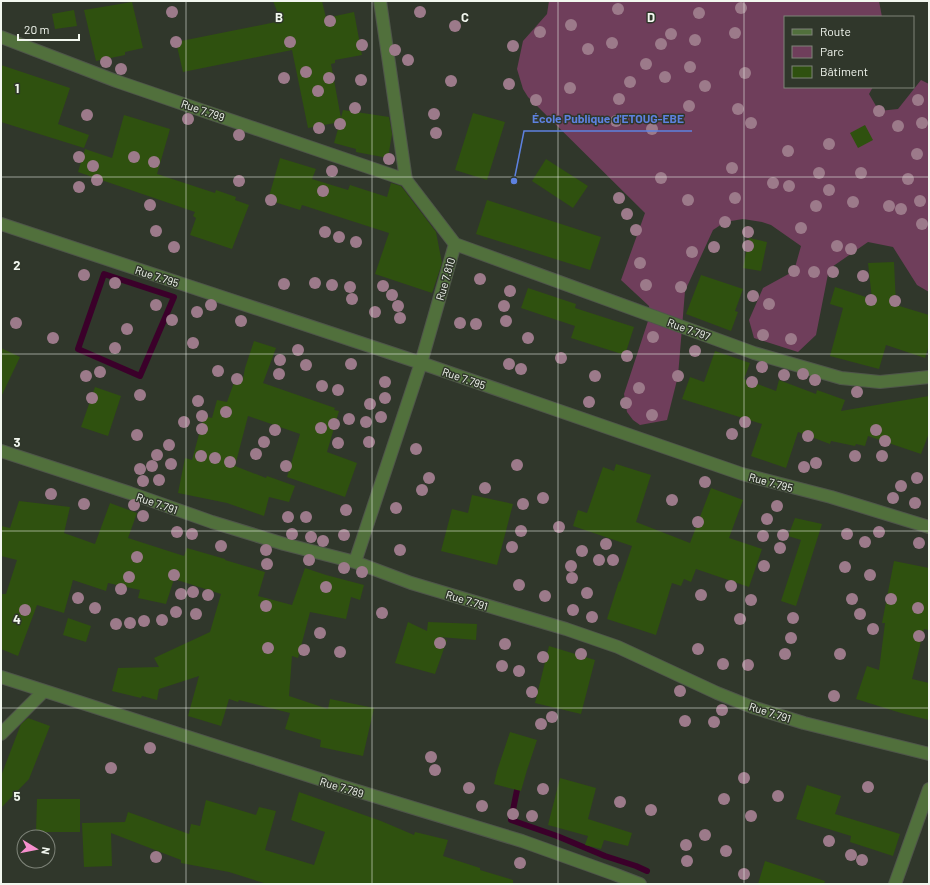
<svg xmlns="http://www.w3.org/2000/svg" width="930" height="885" viewBox="0 0 930 885" font-family="Barlow,sans-serif">
<rect width="100%" height="100%" fill="#30372b"/>
<path fill="#6f3e5b" d="M549 1H879L882 17H785V87H873L869 94 879 111 898 109 921 80 929 84V292L917 285 893 247 868 242 829 269 816 335 798 352 754 338 749 320 763 288 794 271 801 246 771 225 762 222 743 219 725 222 713 230 685 291 678 376 667 420 640 425 633 420 627 412 624 394 650 315 649 306 621 280 645 213 528 97 523 89 517 69 523 41 547 14Z"/>
<g fill="none" stroke-linecap="round" stroke-linejoin="round">
<path stroke="#3b002a" stroke-width="6" d="M104 274 174 297 140 376 78 349Z
M517 790 511 820 557 836 605 856 636 866 647 871"/>
</g>
<path fill="#2f510f" d="M273 1H322L326 18 354 12 362 55 335 60V63L331 64 341 118 343 110 389 117 392 134 388 158 356 152V149L334 143 340 122 308 128 292 50 183 72 176 42 281 21Z
M132 2 143 48 125 52V55L96 61 84 10Z
M74 10 77 26 55 29 52 14Z
M1 65 70 88 58 124 89 135 84 148 1 122Z
M473 113 505 122 487 180 455 170Z
M124 115 170 129 157 174 215 193 216 190 236 197 235 200 249 205 232 249 190 235 196 218 193 216 195 212 78 172 85 149 112 158Z
M865 125 873 140 858 148 850 133Z
M280 158 316 169 312 179 348 190 350 185 387 197 391 183 401 186 436 232 442 263 432 293 375 274 389 233 302 205 300 210 268 200Z
M546 159 588 186 573 208 532 181Z
M487 200 601 237 590 270 476 234Z
M749 238 767 242 761 271 743 268Z
M894 262 896 305 929 315V345L925 358 886 345 879 369 830 356 843 308 830 304 835 287 872 299 868 263Z
M701 275 743 289 735 311 738 312 731 331 686 314Z
M528 288 576 304 575 308 634 327 625 355 571 338 575 326 521 308Z
M254 341 276 348 263 383 335 408 334 410 339 411 327 452 357 463 345 497 287 477 300 434 248 416 235 466 266 478 267 476 295 486 289 502 269 497 264 516 227 503 178 493 185 458 192 460 204 416 212 418 217 400 227 402 236 377 243 379 245 368Z
M1 348 20 357 1 397Z
M715 351 750 363 744 379 776 391 779 380 816 394 817 390 845 400 841 411 929 396V433L921 454 868 436 865 446 856 444 855 446 831 441 830 444 798 432 786 468 751 456 762 424 682 399 690 377 704 382Z
M95 387 121 396 108 436 81 427Z
M616 464 651 475 636 522 690 543 711 488 743 500 729 538 762 549 749 587 696 569 691 582 684 579 681 586 672 583 656 635 607 619 619 581 620 582 632 546 573 526 578 510 587 513 603 467 614 471Z
M472 495 513 504 497 565 441 551 452 509 468 513Z
M19 501 70 507 64 533 95 544 110 503 137 513 128 538 184 556 187 548 225 559V560L265 572 258 596 292 605 305 568 326 575 364 585 360 600 351 597 346 619 310 612 298 658 292 656 289 696 328 709 330 699 374 708 363 756 320 747 321 740 285 729 290 713 239 700 238 702 229 699 221 726 188 716 199 676 159 689 157 700 142 696 141 698 112 691 118 668 159 667 154 658 210 632 221 594 174 579 166 604 138 598 140 590 108 583 106 591 73 580 64 613 37 605 18 656 1 649V594H6L17 560 1 556V526L10 528Z
M795 518 822 524 796 606 781 601 801 540 788 536Z
M894 561 929 568V630L924 629 912 679 929 683V720L901 713 856 699 867 666 879 670 885 623H882Z
M68 618 91 626 86 642 63 635Z
M408 622 427 631 428 622 477 624 476 640 440 637 447 640 435 674 395 663Z
M549 646 595 660 581 714 535 703Z
M28 718 50 726 29 779 1 808V776L21 724Z
M510 732 537 740 527 770 521 791 494 784 497 771Z
M560 778 596 788 588 819 632 833 628 846 604 840 601 849 585 845 588 836 548 825Z
M807 785 841 796 835 814 900 834 893 856 850 842 851 836 796 819Z
M299 792 381 821 414 835 415 832 448 840 443 856 480 868V870L513 880V884H267L229 872 181 863V860L111 833 112 866 84 867 82 823 125 822 128 812 189 834 191 824 200 826 206 800 256 815 259 807 276 811 265 850 314 865 325 832 291 820Z
M37 799H80V832H36Z
M765 861 825 881 824 884H758Z"/>
<g fill="none" stroke-linecap="round" stroke-linejoin="round">
<defs>
<path id="street" d="M1 37 116 81 406 180
M1 224 421 363 742 474 831 497 929 527
M455 244 754 353 841 378 880 382 910 379 929 377
M1 451 130 493 212 522 284 544 355 562 411 583 512 613 566 629 618 647 717 693 752 707 804 723 929 754
M355 562 421 363 455 244 406 180 380 1
M1 677 341 786 522 841 614 874 640 884
M1 734 44 691
M895 884 929 789"/>
</defs>
<use href="#street" stroke="#4f564a" stroke-width="14"/>
<use href="#street" stroke="#51703c" stroke-width="12"/>
</g>
<g fill="#9c7a8a">
<circle cx="741" cy="8" r="6"/>
<circle cx="618" cy="9" r="6"/>
<circle cx="172" cy="12" r="6"/>
<circle cx="420" cy="12" r="6"/>
<circle cx="699" cy="13" r="6"/>
<circle cx="330" cy="21" r="6"/>
<circle cx="571" cy="25" r="6"/>
<circle cx="455" cy="26" r="6"/>
<circle cx="540" cy="32" r="6"/>
<circle cx="735" cy="33" r="6"/>
<circle cx="671" cy="34" r="6"/>
<circle cx="695" cy="40" r="6"/>
<circle cx="176" cy="42" r="6"/>
<circle cx="290" cy="42" r="6"/>
<circle cx="612" cy="43" r="6"/>
<circle cx="661" cy="44" r="6"/>
<circle cx="362" cy="45" r="6"/>
<circle cx="513" cy="46" r="6"/>
<circle cx="588" cy="49" r="6"/>
<circle cx="395" cy="50" r="6"/>
<circle cx="408" cy="60" r="6"/>
<circle cx="106" cy="62" r="6"/>
<circle cx="646" cy="64" r="6"/>
<circle cx="690" cy="67" r="6"/>
<circle cx="121" cy="69" r="6"/>
<circle cx="306" cy="72" r="6"/>
<circle cx="745" cy="73" r="6"/>
<circle cx="665" cy="77" r="6"/>
<circle cx="284" cy="78" r="6"/>
<circle cx="329" cy="78" r="6"/>
<circle cx="361" cy="80" r="6"/>
<circle cx="451" cy="81" r="6"/>
<circle cx="630" cy="82" r="6"/>
<circle cx="509" cy="84" r="6"/>
<circle cx="705" cy="86" r="6"/>
<circle cx="570" cy="88" r="6"/>
<circle cx="318" cy="91" r="6"/>
<circle cx="619" cy="99" r="6"/>
<circle cx="536" cy="100" r="6"/>
<circle cx="918" cy="100" r="6"/>
<circle cx="689" cy="106" r="6"/>
<circle cx="355" cy="108" r="6"/>
<circle cx="738" cy="109" r="6"/>
<circle cx="879" cy="111" r="6"/>
<circle cx="434" cy="114" r="6"/>
<circle cx="87" cy="115" r="6"/>
<circle cx="188" cy="119" r="6"/>
<circle cx="616" cy="121" r="6"/>
<circle cx="751" cy="123" r="6"/>
<circle cx="922" cy="123" r="6"/>
<circle cx="340" cy="124" r="6"/>
<circle cx="898" cy="126" r="6"/>
<circle cx="319" cy="128" r="6"/>
<circle cx="652" cy="129" r="6"/>
<circle cx="436" cy="133" r="6"/>
<circle cx="239" cy="135" r="6"/>
<circle cx="829" cy="144" r="6"/>
<circle cx="788" cy="151" r="6"/>
<circle cx="917" cy="154" r="6"/>
<circle cx="79" cy="157" r="6"/>
<circle cx="134" cy="157" r="6"/>
<circle cx="389" cy="159" r="6"/>
<circle cx="154" cy="162" r="6"/>
<circle cx="93" cy="166" r="6"/>
<circle cx="732" cy="168" r="6"/>
<circle cx="332" cy="171" r="6"/>
<circle cx="819" cy="173" r="6"/>
<circle cx="861" cy="173" r="6"/>
<circle cx="661" cy="178" r="6"/>
<circle cx="908" cy="179" r="6"/>
<circle cx="97" cy="180" r="6"/>
<circle cx="239" cy="181" r="6"/>
<circle cx="773" cy="183" r="6"/>
<circle cx="789" cy="186" r="6"/>
<circle cx="79" cy="187" r="6"/>
<circle cx="829" cy="190" r="6"/>
<circle cx="323" cy="191" r="6"/>
<circle cx="619" cy="198" r="6"/>
<circle cx="735" cy="198" r="6"/>
<circle cx="271" cy="200" r="6"/>
<circle cx="688" cy="200" r="6"/>
<circle cx="920" cy="201" r="6"/>
<circle cx="853" cy="202" r="6"/>
<circle cx="150" cy="205" r="6"/>
<circle cx="816" cy="206" r="6"/>
<circle cx="889" cy="206" r="6"/>
<circle cx="901" cy="209" r="6"/>
<circle cx="627" cy="214" r="6"/>
<circle cx="725" cy="222" r="6"/>
<circle cx="922" cy="224" r="6"/>
<circle cx="801" cy="228" r="6"/>
<circle cx="636" cy="230" r="6"/>
<circle cx="156" cy="231" r="6"/>
<circle cx="325" cy="232" r="6"/>
<circle cx="748" cy="232" r="6"/>
<circle cx="339" cy="237" r="6"/>
<circle cx="356" cy="242" r="6"/>
<circle cx="748" cy="246" r="6"/>
<circle cx="837" cy="246" r="6"/>
<circle cx="174" cy="247" r="6"/>
<circle cx="714" cy="247" r="6"/>
<circle cx="851" cy="249" r="6"/>
<circle cx="692" cy="252" r="6"/>
<circle cx="640" cy="263" r="6"/>
<circle cx="794" cy="271" r="6"/>
<circle cx="814" cy="272" r="6"/>
<circle cx="833" cy="272" r="6"/>
<circle cx="84" cy="275" r="6"/>
<circle cx="863" cy="276" r="6"/>
<circle cx="480" cy="279" r="6"/>
<circle cx="115" cy="283" r="6"/>
<circle cx="315" cy="283" r="6"/>
<circle cx="284" cy="284" r="6"/>
<circle cx="332" cy="285" r="6"/>
<circle cx="646" cy="285" r="6"/>
<circle cx="383" cy="286" r="6"/>
<circle cx="350" cy="287" r="6"/>
<circle cx="681" cy="287" r="6"/>
<circle cx="510" cy="291" r="6"/>
<circle cx="392" cy="295" r="6"/>
<circle cx="753" cy="296" r="6"/>
<circle cx="352" cy="299" r="6"/>
<circle cx="871" cy="300" r="6"/>
<circle cx="895" cy="301" r="6"/>
<circle cx="769" cy="304" r="6"/>
<circle cx="156" cy="305" r="6"/>
<circle cx="211" cy="305" r="6"/>
<circle cx="398" cy="306" r="6"/>
<circle cx="504" cy="306" r="6"/>
<circle cx="197" cy="312" r="6"/>
<circle cx="375" cy="312" r="6"/>
<circle cx="400" cy="318" r="6"/>
<circle cx="172" cy="320" r="6"/>
<circle cx="241" cy="321" r="6"/>
<circle cx="506" cy="321" r="6"/>
<circle cx="16" cy="323" r="6"/>
<circle cx="460" cy="323" r="6"/>
<circle cx="476" cy="324" r="6"/>
<circle cx="127" cy="329" r="6"/>
<circle cx="763" cy="335" r="6"/>
<circle cx="653" cy="337" r="6"/>
<circle cx="53" cy="338" r="6"/>
<circle cx="528" cy="338" r="6"/>
<circle cx="791" cy="339" r="6"/>
<circle cx="193" cy="343" r="6"/>
<circle cx="115" cy="348" r="6"/>
<circle cx="298" cy="350" r="6"/>
<circle cx="695" cy="351" r="6"/>
<circle cx="627" cy="356" r="6"/>
<circle cx="561" cy="358" r="6"/>
<circle cx="280" cy="360" r="6"/>
<circle cx="351" cy="364" r="6"/>
<circle cx="509" cy="364" r="6"/>
<circle cx="306" cy="365" r="6"/>
<circle cx="762" cy="367" r="6"/>
<circle cx="521" cy="369" r="6"/>
<circle cx="218" cy="371" r="6"/>
<circle cx="100" cy="372" r="6"/>
<circle cx="279" cy="374" r="6"/>
<circle cx="803" cy="374" r="6"/>
<circle cx="784" cy="375" r="6"/>
<circle cx="86" cy="376" r="6"/>
<circle cx="595" cy="376" r="6"/>
<circle cx="678" cy="376" r="6"/>
<circle cx="237" cy="379" r="6"/>
<circle cx="815" cy="380" r="6"/>
<circle cx="385" cy="382" r="6"/>
<circle cx="752" cy="382" r="6"/>
<circle cx="322" cy="386" r="6"/>
<circle cx="639" cy="388" r="6"/>
<circle cx="338" cy="390" r="6"/>
<circle cx="857" cy="392" r="6"/>
<circle cx="140" cy="395" r="6"/>
<circle cx="92" cy="398" r="6"/>
<circle cx="385" cy="398" r="6"/>
<circle cx="198" cy="401" r="6"/>
<circle cx="589" cy="402" r="6"/>
<circle cx="626" cy="403" r="6"/>
<circle cx="370" cy="404" r="6"/>
<circle cx="226" cy="412" r="6"/>
<circle cx="652" cy="415" r="6"/>
<circle cx="202" cy="416" r="6"/>
<circle cx="381" cy="417" r="6"/>
<circle cx="349" cy="419" r="6"/>
<circle cx="184" cy="422" r="6"/>
<circle cx="366" cy="422" r="6"/>
<circle cx="745" cy="422" r="6"/>
<circle cx="334" cy="424" r="6"/>
<circle cx="321" cy="428" r="6"/>
<circle cx="202" cy="429" r="6"/>
<circle cx="275" cy="430" r="6"/>
<circle cx="876" cy="430" r="6"/>
<circle cx="732" cy="434" r="6"/>
<circle cx="137" cy="435" r="6"/>
<circle cx="808" cy="436" r="6"/>
<circle cx="885" cy="441" r="6"/>
<circle cx="264" cy="442" r="6"/>
<circle cx="369" cy="442" r="6"/>
<circle cx="338" cy="443" r="6"/>
<circle cx="169" cy="445" r="6"/>
<circle cx="416" cy="449" r="6"/>
<circle cx="256" cy="454" r="6"/>
<circle cx="157" cy="455" r="6"/>
<circle cx="201" cy="456" r="6"/>
<circle cx="855" cy="456" r="6"/>
<circle cx="882" cy="456" r="6"/>
<circle cx="215" cy="458" r="6"/>
<circle cx="230" cy="462" r="6"/>
<circle cx="816" cy="463" r="6"/>
<circle cx="171" cy="464" r="6"/>
<circle cx="517" cy="465" r="6"/>
<circle cx="152" cy="466" r="6"/>
<circle cx="286" cy="466" r="6"/>
<circle cx="804" cy="467" r="6"/>
<circle cx="140" cy="469" r="6"/>
<circle cx="429" cy="478" r="6"/>
<circle cx="917" cy="478" r="6"/>
<circle cx="159" cy="480" r="6"/>
<circle cx="143" cy="481" r="6"/>
<circle cx="705" cy="482" r="6"/>
<circle cx="901" cy="486" r="6"/>
<circle cx="485" cy="488" r="6"/>
<circle cx="422" cy="490" r="6"/>
<circle cx="51" cy="494" r="6"/>
<circle cx="543" cy="498" r="6"/>
<circle cx="893" cy="498" r="6"/>
<circle cx="672" cy="500" r="6"/>
<circle cx="915" cy="503" r="6"/>
<circle cx="84" cy="504" r="6"/>
<circle cx="523" cy="504" r="6"/>
<circle cx="134" cy="505" r="6"/>
<circle cx="777" cy="506" r="6"/>
<circle cx="396" cy="508" r="6"/>
<circle cx="346" cy="510" r="6"/>
<circle cx="143" cy="516" r="6"/>
<circle cx="288" cy="517" r="6"/>
<circle cx="306" cy="517" r="6"/>
<circle cx="767" cy="519" r="6"/>
<circle cx="698" cy="522" r="6"/>
<circle cx="559" cy="527" r="6"/>
<circle cx="521" cy="531" r="6"/>
<circle cx="177" cy="532" r="6"/>
<circle cx="879" cy="532" r="6"/>
<circle cx="192" cy="534" r="6"/>
<circle cx="292" cy="534" r="6"/>
<circle cx="847" cy="534" r="6"/>
<circle cx="344" cy="535" r="6"/>
<circle cx="783" cy="535" r="6"/>
<circle cx="763" cy="536" r="6"/>
<circle cx="311" cy="537" r="6"/>
<circle cx="323" cy="541" r="6"/>
<circle cx="865" cy="542" r="6"/>
<circle cx="919" cy="543" r="6"/>
<circle cx="606" cy="544" r="6"/>
<circle cx="221" cy="546" r="6"/>
<circle cx="512" cy="547" r="6"/>
<circle cx="780" cy="548" r="6"/>
<circle cx="266" cy="550" r="6"/>
<circle cx="400" cy="550" r="6"/>
<circle cx="582" cy="551" r="6"/>
<circle cx="137" cy="557" r="6"/>
<circle cx="309" cy="560" r="6"/>
<circle cx="599" cy="560" r="6"/>
<circle cx="613" cy="560" r="6"/>
<circle cx="267" cy="564" r="6"/>
<circle cx="571" cy="566" r="6"/>
<circle cx="764" cy="566" r="6"/>
<circle cx="845" cy="567" r="6"/>
<circle cx="344" cy="568" r="6"/>
<circle cx="362" cy="572" r="6"/>
<circle cx="174" cy="575" r="6"/>
<circle cx="870" cy="575" r="6"/>
<circle cx="129" cy="577" r="6"/>
<circle cx="572" cy="578" r="6"/>
<circle cx="519" cy="585" r="6"/>
<circle cx="731" cy="586" r="6"/>
<circle cx="326" cy="587" r="6"/>
<circle cx="121" cy="589" r="6"/>
<circle cx="193" cy="592" r="6"/>
<circle cx="587" cy="593" r="6"/>
<circle cx="181" cy="594" r="6"/>
<circle cx="208" cy="595" r="6"/>
<circle cx="701" cy="595" r="6"/>
<circle cx="545" cy="596" r="6"/>
<circle cx="78" cy="598" r="6"/>
<circle cx="852" cy="599" r="6"/>
<circle cx="891" cy="599" r="6"/>
<circle cx="751" cy="600" r="6"/>
<circle cx="266" cy="606" r="6"/>
<circle cx="95" cy="608" r="6"/>
<circle cx="918" cy="608" r="6"/>
<circle cx="25" cy="610" r="6"/>
<circle cx="573" cy="610" r="6"/>
<circle cx="176" cy="612" r="6"/>
<circle cx="382" cy="613" r="6"/>
<circle cx="196" cy="614" r="6"/>
<circle cx="860" cy="614" r="6"/>
<circle cx="592" cy="617" r="6"/>
<circle cx="793" cy="618" r="6"/>
<circle cx="740" cy="619" r="6"/>
<circle cx="162" cy="620" r="6"/>
<circle cx="144" cy="621" r="6"/>
<circle cx="130" cy="623" r="6"/>
<circle cx="116" cy="624" r="6"/>
<circle cx="873" cy="629" r="6"/>
<circle cx="320" cy="633" r="6"/>
<circle cx="919" cy="636" r="6"/>
<circle cx="791" cy="638" r="6"/>
<circle cx="440" cy="643" r="6"/>
<circle cx="505" cy="644" r="6"/>
<circle cx="268" cy="648" r="6"/>
<circle cx="698" cy="649" r="6"/>
<circle cx="304" cy="650" r="6"/>
<circle cx="340" cy="652" r="6"/>
<circle cx="581" cy="654" r="6"/>
<circle cx="785" cy="654" r="6"/>
<circle cx="840" cy="654" r="6"/>
<circle cx="543" cy="657" r="6"/>
<circle cx="723" cy="664" r="6"/>
<circle cx="748" cy="665" r="6"/>
<circle cx="502" cy="666" r="6"/>
<circle cx="519" cy="671" r="6"/>
<circle cx="680" cy="691" r="6"/>
<circle cx="532" cy="692" r="6"/>
<circle cx="834" cy="696" r="6"/>
<circle cx="722" cy="710" r="6"/>
<circle cx="552" cy="717" r="6"/>
<circle cx="685" cy="721" r="6"/>
<circle cx="714" cy="722" r="6"/>
<circle cx="541" cy="724" r="6"/>
<circle cx="150" cy="748" r="6"/>
<circle cx="431" cy="757" r="6"/>
<circle cx="111" cy="768" r="6"/>
<circle cx="435" cy="770" r="6"/>
<circle cx="744" cy="778" r="6"/>
<circle cx="868" cy="787" r="6"/>
<circle cx="469" cy="788" r="6"/>
<circle cx="543" cy="789" r="6"/>
<circle cx="778" cy="796" r="6"/>
<circle cx="724" cy="799" r="6"/>
<circle cx="620" cy="802" r="6"/>
<circle cx="482" cy="806" r="6"/>
<circle cx="651" cy="810" r="6"/>
<circle cx="513" cy="814" r="6"/>
<circle cx="532" cy="816" r="6"/>
<circle cx="751" cy="816" r="6"/>
<circle cx="705" cy="835" r="6"/>
<circle cx="829" cy="841" r="6"/>
<circle cx="686" cy="845" r="6"/>
<circle cx="726" cy="851" r="6"/>
<circle cx="851" cy="855" r="6"/>
<circle cx="156" cy="857" r="6"/>
<circle cx="862" cy="860" r="6"/>
<circle cx="687" cy="861" r="6"/>
<circle cx="520" cy="863" r="6"/>
<circle cx="744" cy="874" r="6"/>
</g>
<path fill="none" stroke="#f2f7ef" stroke-width="1" stroke-opacity="0.55" d="M186 1V884M372 1V884M558 1V884M744 1V884M1 177H929M1 354H929M1 531H929M1 708H929"/>
<g text-anchor="middle" dominant-baseline="central" stroke-width="3" stroke-linejoin="round" paint-order="stroke">
<g font-size="11" fill="#f2f7ef" stroke="#30372b">
<text transform="translate(203 110) rotate(19)">Rue 7.799</text>
<text transform="translate(157 276) rotate(18)">Rue 7.795</text>
<text transform="translate(445 279) rotate(-74)">Rue 7.810</text>
<text transform="translate(689 329) rotate(20)">Rue 7.797</text>
<text transform="translate(464 378) rotate(19)">Rue 7.795</text>
<text transform="translate(771 482) rotate(15)">Rue 7.795</text>
<text transform="translate(157 503) rotate(19)">Rue 7.791</text>
<text transform="translate(467 600) rotate(17)">Rue 7.791</text>
<text transform="translate(770 712) rotate(18)">Rue 7.791</text>
<text transform="translate(342 787) rotate(17)">Rue 7.789</text>
</g>
</g>
<g font-size="13" text-anchor="middle" font-weight="bold" fill="#f2f7ef" stroke="#30372b" stroke-width="3" stroke-linejoin="round" paint-order="stroke">
<text x="279" y="22">B</text>
<text x="465" y="22">C</text>
<text x="651" y="22">D</text>
<text x="17" y="93">1</text>
<text x="17" y="270">2</text>
<text x="17" y="447">3</text>
<text x="17" y="624">4</text>
<text x="17" y="801">5</text>
</g>
<path fill="none" stroke="#5d81df" stroke-width="1.5" d="M514 181L524 131H692"/>
<circle fill="#5d81df" stroke="#30372b" stroke-width="1.5" cx="514" cy="181" r="4"/>
<g font-size="12" text-anchor="middle" font-weight="bold" fill="#5d81df" stroke="#30372b" stroke-width="3" stroke-linejoin="round" paint-order="stroke">
<text x="608" y="123">École Publique d'ETOUG-EBE</text>
</g>
<rect width="930" height="885" fill="none" stroke="#f2f7ef" stroke-width="4"/>
<rect x="784" y="16" width="130" height="72" fill="#30372b" stroke="#7e8479"/>
<rect x="792" y="29" width="20" height="6" fill="#51703c" stroke="#7e8479"/>
<text x="820" y="36" font-size="12" fill="#f2f7ef">Route</text>
<rect x="792" y="46" width="20" height="12" fill="#6f3e5b" stroke="#7e8479"/>
<text x="820" y="56" font-size="12" fill="#f2f7ef">Parc</text>
<rect x="792" y="66" width="20" height="12" fill="#2f510f" stroke="#7e8479"/>
<text x="820" y="76" font-size="12" fill="#f2f7ef">Bâtiment</text>
<g transform="translate(36 849) rotate(100)"><circle r="19" fill="#30372b" stroke="#7e8479"/>
<path d="M0-3L7 15L0 10L-7 15Z" fill="#f790ce"/>
<text y="-6" font-size="11" font-weight="bold" text-anchor="middle" fill="#f2f7ef">N</text>
</g>
<path d="M18 34v6h61v-6" fill="none" stroke="#f2f7ef" stroke-width="2"/>
<text x="24" y="34" font-size="12" fill="#f2f7ef" stroke="#30372b" stroke-width="3" paint-order="stroke">20 m</text>
</svg>
